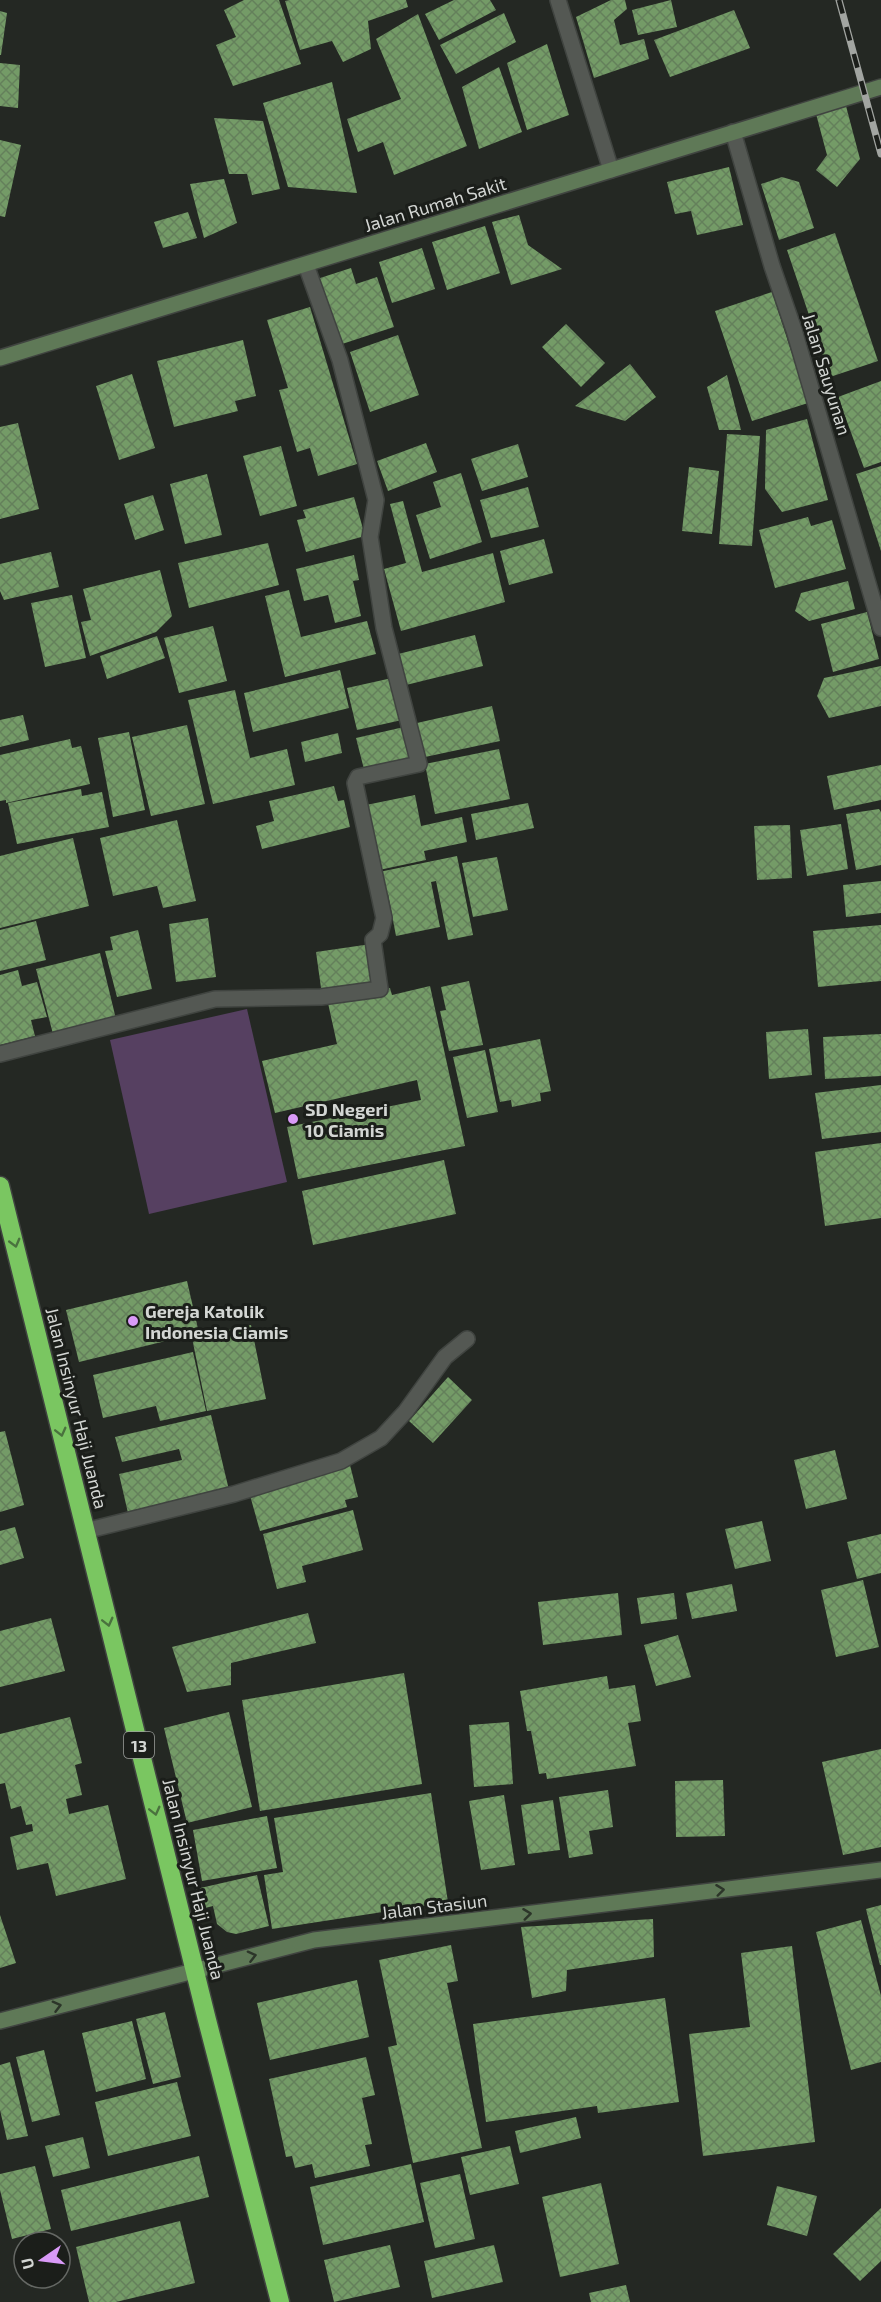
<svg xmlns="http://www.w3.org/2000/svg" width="881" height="2302" viewBox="0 0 881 2302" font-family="'Exo 2',sans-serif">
<defs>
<pattern id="building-cross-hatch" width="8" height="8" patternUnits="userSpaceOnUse" patternTransform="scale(1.5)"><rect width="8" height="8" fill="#749b67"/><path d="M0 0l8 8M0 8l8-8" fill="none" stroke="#64805b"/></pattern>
</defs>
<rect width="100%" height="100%" fill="#242823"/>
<path fill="#564061" d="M247 1009 287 1182 149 1214 110 1040Z"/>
<path fill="url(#building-cross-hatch)" d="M244 0H279L301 64 233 86 216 45 236 37 224 10Z
M289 0H406L408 7 368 21 371 49 343 62 332 41 300 50 285 1Z
M454 0H490L496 10 439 40 425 14Z
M611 0H625L627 9 614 20 620 45 644 39 649 59 594 78 576 17Z
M671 0 677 27 638 35 632 10Z
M734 10 750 48 670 77 654 40Z
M0 11 7 13 1 55H0Z
M504 13 516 42 456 74 440 45Z
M418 14 467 146 394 175 383 142 358 152 347 119 401 99 376 39Z
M547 44 569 115 527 130 507 63Z
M0 63 20 65 18 108 0 106Z
M499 67 522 132 479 149 462 87Z
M332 82 357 193 288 187 263 103Z
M846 106 860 159 837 187 816 170 827 155 816 114Z
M214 118 263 121 280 189 252 195 247 174H229Z
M0 140 21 145 5 217 0 216Z
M729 167 743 225 697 235 691 211 675 214 667 182Z
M782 177 799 182 814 228 779 240 761 184Z
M224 179 237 223 204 238 190 184Z
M188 212 197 238 163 248 154 222Z
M519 215 528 245 562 269 511 285 492 222Z
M485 226 500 273 447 290 432 242Z
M835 233 878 361 830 377 787 250Z
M422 248 435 289 392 303 379 262Z
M351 268 356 284 377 277 394 327 339 345 317 279Z
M772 292 808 403 752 421 715 311Z
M310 307 357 464 318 476 310 448 297 452 279 390 288 388 267 320Z
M566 324 605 363 581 387 542 347Z
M398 335 419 395 370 412 350 352Z
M243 340 256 396 235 401 238 411 174 427 157 361Z
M630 364 656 397 625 421 575 406Z
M132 374 155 448 119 460 96 386Z
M727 375 741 430H719L707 387Z
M881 381V462L864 468 838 397Z
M807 419 828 500 782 512 765 489 766 430Z
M18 423 39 509 0 519V427Z
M727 434 760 436 752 546 719 544Z
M426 443 437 472 388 491 377 461Z
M518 444 528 477 482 491 471 459Z
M281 446 297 506 260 516 243 456Z
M881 466V551L856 474Z
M689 467 719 471 712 534 682 531Z
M461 473 482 542 430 559 416 515 441 507 433 482Z
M207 474 222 535 185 544 170 484Z
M528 487 539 527 491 538 480 500Z
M153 495 164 530 135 540 124 504Z
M354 497 365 536 306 552 297 520 306 518 303 510Z
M403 501 422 572 493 553 505 602 401 631 384 569 406 563 390 504Z
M808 517 811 526 832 520 846 569 775 588 759 530Z
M544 539 553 573 509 585 500 551Z
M268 543 279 585 189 608 178 563Z
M51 552 59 587 4 600 0 591V564Z
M354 555 359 580 353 581 361 616 335 623 328 595 304 601 296 569Z
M160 570 172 616 156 632 90 656 81 622 91 620 83 589Z
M848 581 855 609 809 621 795 611 801 593Z
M289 590 301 637 367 621 376 654 285 677 265 596Z
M72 595 86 658 45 667 31 603Z
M867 612 879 659 833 672 821 624Z
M213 626 227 681 179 693 164 638Z
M475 635 483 666 406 685 398 654Z
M157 636 165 658 107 679 100 656Z
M881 666V706L829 718 817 696 824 678Z
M340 670 349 708 253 732 244 693Z
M392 678 402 720 357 730 347 688Z
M235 690 250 758 287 749 295 785 213 804 188 700Z
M492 706 500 741 425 757 417 723Z
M23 715 29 740 0 747V720Z
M187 725 205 804 151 816 132 737Z
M404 727 412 762 365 773 356 738Z
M129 732 145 810 113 817 98 738Z
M338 733 342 753 305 762 301 742Z
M70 739 72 748 81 746 90 784 6 803V800L0 801V755Z
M499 749 510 799 435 814 425 764Z
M881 765V800L834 810 827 776Z
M334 786 338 801 344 800 350 827 262 849 256 826 274 821 269 801Z
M81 789 82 796 102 792 109 827 17 844 8 803Z
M415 795 421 826 462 817 467 842 424 851 426 860 379 870 366 805Z
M528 803 534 828 476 840 471 814Z
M879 809 881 812V865L856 870 846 814Z
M177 820 196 901 163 908 157 886 113 896 100 838Z
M841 824 848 869 807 876 800 830Z
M790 825 792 878 757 880 754 826Z
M73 838 89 906 0 928V856Z
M457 856 473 935 448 940 436 881 431 882 440 927 396 936 388 894 384 895 379 872Z
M497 857 508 910 473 917 462 863Z
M881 881V913L846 917 843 885Z
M208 918 216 977 176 982 169 924Z
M36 921 46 960 0 971V930Z
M881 925V981L818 987 813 931Z
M138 930 152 989 117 997 105 951 113 950 110 937Z
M371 944 377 987 322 995 316 952Z
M100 953 116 1019 53 1034 36 969Z
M18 970 22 986 37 982 47 1017 31 1020 35 1036 0 1045V975Z
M469 981 483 1045 449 1051 440 1011 446 1010 441 987Z
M430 986 465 1146 298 1179 287 1127 421 1100 417 1080 275 1113 262 1061 337 1044 328 1003 390 988 392 995Z
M808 1029 812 1075 769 1079 766 1032Z
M881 1034V1076L825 1079 823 1037Z
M540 1039 551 1091 540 1093 541 1101 512 1107 511 1100 500 1102 489 1049Z
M485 1050 498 1112 467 1118 453 1057Z
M881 1085V1132L822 1139 815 1093Z
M881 1143V1218L825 1226 815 1152Z
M444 1160 456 1214 313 1245 302 1191Z
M187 1281 199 1333 79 1362 66 1310Z
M251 1325 266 1399 207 1411 192 1338Z
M193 1352 206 1411 160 1421 156 1406 103 1418 93 1375Z
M448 1377 472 1400 433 1443 409 1421Z
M211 1415 229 1490 128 1513 119 1474 182 1460 179 1449 122 1462 115 1437Z
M5 1431 24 1505 0 1512V1432Z
M835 1450 847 1499 806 1509 794 1460Z
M350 1465 358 1497 345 1500 347 1507 260 1531 249 1492Z
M353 1510 363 1550 302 1566 306 1582 277 1589 263 1534Z
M762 1521 771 1561 735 1569 725 1529Z
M15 1527 24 1558 0 1565V1531Z
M881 1534V1573L857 1579 847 1542Z
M863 1580 879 1647 836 1657 821 1590Z
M732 1584 737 1611 692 1619 686 1593Z
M618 1593 622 1635 543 1645 538 1602Z
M674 1593 677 1619 641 1624 637 1598Z
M308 1613 316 1643 231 1663V1685L187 1692 172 1647Z
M51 1618 65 1671 0 1687V1631Z
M678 1635 691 1677 656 1686 644 1645Z
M404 1673 422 1784 260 1811 242 1700Z
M607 1676 609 1689 635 1685 641 1721 628 1723 636 1766 547 1779 546 1773 539 1774 531 1731H527L520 1691Z
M229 1712 252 1807 187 1823 164 1728Z
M70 1717 82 1763 75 1765 82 1795 66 1799 69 1814 108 1805 126 1879 56 1896 48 1863 17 1870 10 1837 33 1831 32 1824 26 1825 21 1806 11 1809 5 1783 0 1784V1734Z
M509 1722 513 1784 474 1787 469 1725Z
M881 1749V1847L843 1855 822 1762Z
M723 1780 725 1836 676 1837 675 1781Z
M608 1790 613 1827 589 1831 593 1854 569 1858 559 1797Z
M431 1793 448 1902 272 1929 264 1875 283 1872 274 1818Z
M504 1795 515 1865 481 1870 469 1801Z
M553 1800 560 1850 528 1854 521 1805Z
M267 1816 277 1868 202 1881 193 1830Z
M257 1875 269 1926 236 1934 227 1932 217 1924 213 1906 201 1909 196 1889Z
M881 1905V1965H880L866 1909Z
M0 1915 16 1963 0 1968Z
M653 1919 654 1957 567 1970 566 1991 532 1998 521 1927Z
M861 1920 881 1996V2062L851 2070 816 1932Z
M451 1945 458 1981 447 1983 482 2148 413 2163 388 2047 397 2045 379 1960Z
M792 1946 815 2142 703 2156 689 2034 750 2027 741 1953Z
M357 1980 369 2037 270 2060 257 2003Z
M665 1998 679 2102 598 2113 597 2106 486 2122 473 2024Z
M165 2012 181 2077 153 2084 136 2019Z
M132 2021 146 2079 96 2092 82 2033Z
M44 2050 60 2115 32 2122 16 2057Z
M366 2057 375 2095 362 2098 372 2144 365 2145 370 2166 315 2178 312 2164 295 2168 292 2156 286 2157 269 2079Z
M10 2062 28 2136 7 2140 0 2110V2065Z
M177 2082 191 2136 108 2156 95 2102Z
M576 2117 581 2138 520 2153 515 2131Z
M83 2137 90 2168 53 2177 45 2146Z
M510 2146 519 2184 470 2195 461 2157Z
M199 2156 209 2197 71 2231 61 2190Z
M411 2164 424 2222 323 2245 310 2187Z
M35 2166 51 2229 12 2239 0 2190V2174Z
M460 2174 475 2239 435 2248 420 2183Z
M601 2183 619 2264 560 2277 542 2197Z
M777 2186 817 2196 807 2236 767 2225Z
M881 2208V2261L860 2281 833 2254Z
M180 2221 195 2283 116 2302H89L76 2247Z
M390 2245 400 2287 334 2302 324 2260Z
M494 2245 503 2282 432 2298 424 2261Z
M626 2285 630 2302H591L589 2293Z"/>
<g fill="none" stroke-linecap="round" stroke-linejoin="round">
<defs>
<path id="lane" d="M0 1054 215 999 321 997 380 989 373 940 380 934 384 918 355 783 358 777 419 764 384 628 370 537 376 500 340 360 306 265
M85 1531 234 1494 341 1461 381 1438 406 1411 445 1357 467 1339"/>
<path id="street" d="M558 0 611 170
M733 132 772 266 794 330 881 628"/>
<path id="secondary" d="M0 358 881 87
M0 2021 314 1940 881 1870"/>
<path id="highway" d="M0 1186 207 2020 280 2302"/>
</defs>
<use href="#lane" stroke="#404440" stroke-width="18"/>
<use href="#street" stroke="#404440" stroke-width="18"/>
<use href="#secondary" stroke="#404440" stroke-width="18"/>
<use href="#highway" stroke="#404440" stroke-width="21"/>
<use href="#lane" stroke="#545853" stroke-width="15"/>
<use href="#street" stroke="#545853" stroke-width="15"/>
<use href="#secondary" stroke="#5f7957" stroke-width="15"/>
<use href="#highway" stroke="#7ac661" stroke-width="18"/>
<defs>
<path id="rail" d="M839 0 881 154"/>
</defs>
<use href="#rail" stroke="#a2a5a1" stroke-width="7"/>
<use href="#rail" stroke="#1b1e1a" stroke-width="4.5" stroke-dasharray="14" stroke-linecap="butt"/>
</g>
<defs><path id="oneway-chevron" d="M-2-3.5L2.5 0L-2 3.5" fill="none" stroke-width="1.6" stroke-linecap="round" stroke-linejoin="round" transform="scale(1.5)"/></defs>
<g stroke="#4a723e">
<use href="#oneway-chevron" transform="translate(15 1243) rotate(75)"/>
<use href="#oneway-chevron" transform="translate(61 1432) rotate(76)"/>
<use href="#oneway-chevron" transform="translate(108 1622) rotate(76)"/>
<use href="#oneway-chevron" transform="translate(155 1811) rotate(76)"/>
</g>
<g stroke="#2c3529">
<use href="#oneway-chevron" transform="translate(720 1890) rotate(-7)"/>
<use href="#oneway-chevron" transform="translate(527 1914) rotate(-7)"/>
<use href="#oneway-chevron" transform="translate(252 1956) rotate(-14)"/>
<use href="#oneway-chevron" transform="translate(57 2006) rotate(-15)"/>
</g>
<g fill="#d99af7" stroke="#1b1e1a" stroke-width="2">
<circle cx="293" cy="1119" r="6"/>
<circle cx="133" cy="1321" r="6"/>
</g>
<g text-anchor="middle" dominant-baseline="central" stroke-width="6" stroke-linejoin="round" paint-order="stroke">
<rect fill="#1b1e1a" stroke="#9c9f9c" stroke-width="1.5" x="124" y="1732" width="30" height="26" rx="4.5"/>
<g font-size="16" font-weight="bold" fill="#d3d6d3">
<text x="139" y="1745">13</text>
</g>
<g font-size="18" fill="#d3d6d3" stroke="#1b1e1a">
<text transform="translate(435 204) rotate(-17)">Jalan Rumah Sakit</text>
<text transform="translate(827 374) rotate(73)">Jalan Sauyunan</text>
<text transform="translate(77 1408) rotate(76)">Jalan Insinyur Haji Juanda</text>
<text transform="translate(194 1879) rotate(76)">Jalan Insinyur Haji Juanda</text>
<text transform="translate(434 1906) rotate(-7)">Jalan Stasiun</text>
</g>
<g font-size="18" font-weight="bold" fill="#d3d6d3" stroke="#1b1e1a" text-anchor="start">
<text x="305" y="1109">SD Negeri<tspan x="305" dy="21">10 Ciamis</tspan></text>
<text x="145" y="1311">Gereja Katolik<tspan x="145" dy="21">Indonesia Ciamis</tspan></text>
</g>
</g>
<g transform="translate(42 2260) rotate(256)"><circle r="28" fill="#1b1e1a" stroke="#656864" stroke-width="1.5"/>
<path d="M0-4.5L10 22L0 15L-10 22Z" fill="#d99af7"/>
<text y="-9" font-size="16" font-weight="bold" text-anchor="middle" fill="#d3d6d3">U</text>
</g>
</svg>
